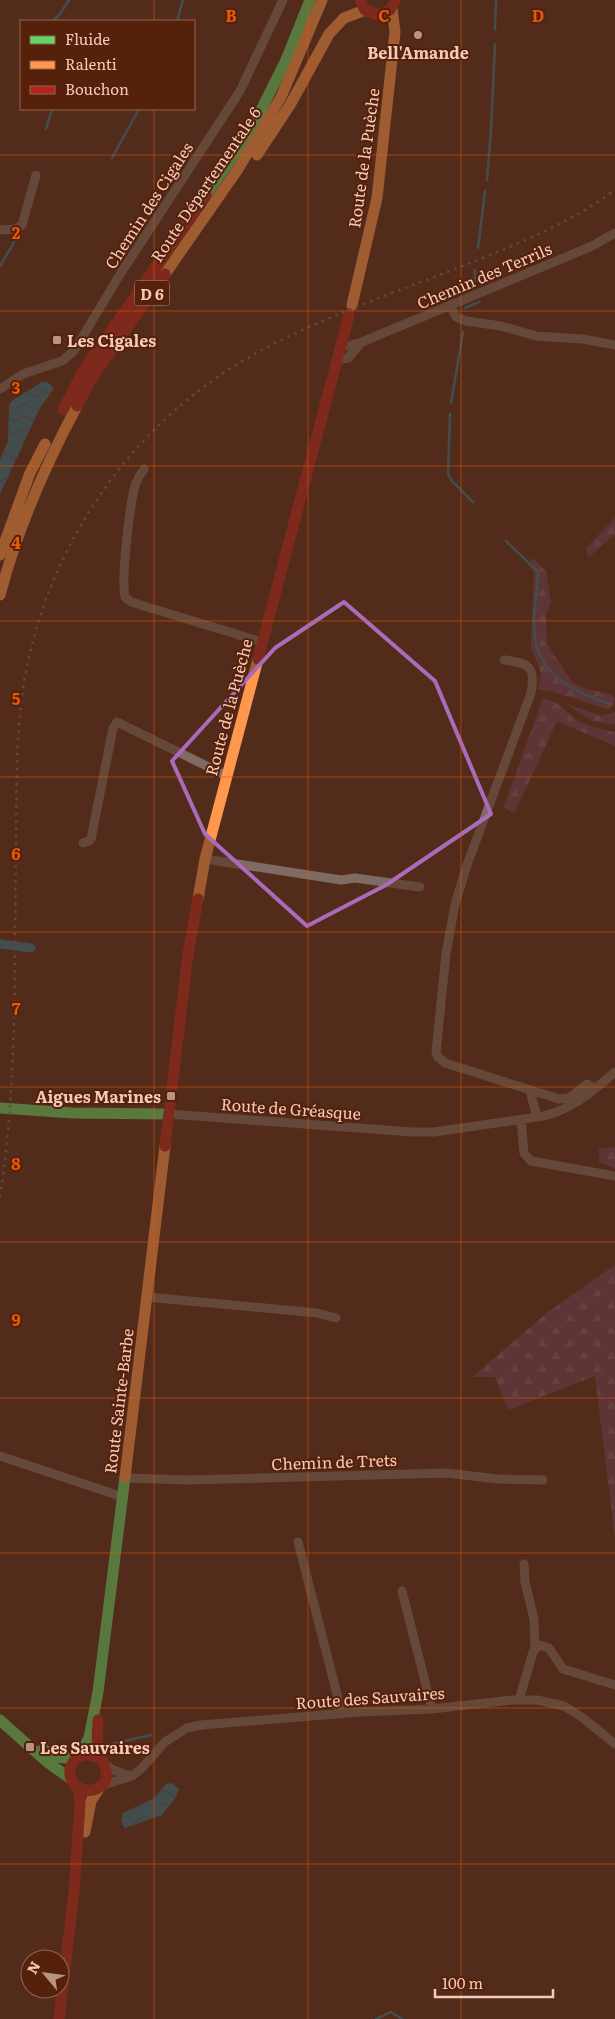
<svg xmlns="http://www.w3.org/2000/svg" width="615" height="2019" viewBox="0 0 615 2019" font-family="Literata,serif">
<defs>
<pattern id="forest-firs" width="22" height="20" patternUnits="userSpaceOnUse" patternTransform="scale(1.25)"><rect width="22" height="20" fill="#6c4258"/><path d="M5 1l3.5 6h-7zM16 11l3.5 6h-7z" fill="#825c6e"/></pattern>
<pattern id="water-waves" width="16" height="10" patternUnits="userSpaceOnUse" patternTransform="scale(1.25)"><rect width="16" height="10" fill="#317689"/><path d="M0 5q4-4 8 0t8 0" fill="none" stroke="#3c5c65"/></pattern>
</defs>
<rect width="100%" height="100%" fill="#522c1b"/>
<path fill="url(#forest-firs)" d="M615 518V534L589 557 585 549Z
M533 558 546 571 551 603 546 613 547 644 573 683 583 688 610 694 615 698 612 706 606 709 551 691 538 689 541 674 531 646 534 572 528 564Z
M543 698C562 703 562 709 576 719 588 727 601 729 615 732V746L557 721 514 814 504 807Z
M566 704 601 716 615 712V725L593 721Z
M615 1147V1168L599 1162V1149Z
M615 1265V1537L595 1376 508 1410 495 1377H472L548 1312Z"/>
<path fill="url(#water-waves)" d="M42 382H47L54 388 39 410 0 494V460L8 441 9 405 13 400Z
M172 1783 179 1789 176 1797 162 1815 125 1828C121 1823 120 1819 123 1813L154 1798 166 1784Z"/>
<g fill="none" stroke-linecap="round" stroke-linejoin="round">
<path stroke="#317689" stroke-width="2.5" d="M53 21 60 14 69 0
M177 21 183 0
M495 29 496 0
M46 129 52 109
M112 158 139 109
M487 180 491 130 495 44
M478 248 485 191
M0 266 13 244 16 236
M474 288 475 270
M465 308 479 302
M451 403 463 332
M450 414 448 473 451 480 473 502
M506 541 538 572C538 589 534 605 534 621 533 673 567 689 610 704
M107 1745 151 1735
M376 2019 391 2012 402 2019"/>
<path stroke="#317689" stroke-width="9" d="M0 944 31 948"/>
<path stroke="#7f6b63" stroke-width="9" d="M0 230 15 229 22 225 36 175
M450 305 456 317 466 321 501 326 536 336 583 339 615 345
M362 342 590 247 615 233
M337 360 348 358 362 342 348 346 341 345
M0 389 23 374 62 361 74 351 119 276 240 91 283 0
M144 469C141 473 138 478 136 483 130 499 121 580 125 597L131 602 262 642
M504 660C529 663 536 666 531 693L467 865 455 904 446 954 436 1052 438 1057 445 1063 559 1099 569 1098 587 1084 594 1089
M83 843 89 841 91 839 113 728 117 722 227 776
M205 859 341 880 355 878 420 887
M530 1091 537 1117
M169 1114 412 1132H434L544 1116C573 1109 593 1091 615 1072
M521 1120 524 1153 531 1161 615 1176
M147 1297 317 1313 336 1318
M0 1456 123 1497
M125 1478 187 1480 446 1473 498 1479 543 1480
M298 1542 337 1694 340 1714
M524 1564 525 1582 534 1619 535 1647
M402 1591 432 1709
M519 1700 533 1652 539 1645 549 1648 563 1669 615 1685
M105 1764 113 1770 131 1776
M103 1785 132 1776 141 1769 165 1742 187 1728 201 1725 360 1712 432 1709 512 1700H537L564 1706 583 1718 615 1744"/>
<path stroke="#63d668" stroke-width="11" d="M206 195 250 132 286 60 310 0
M0 1108 73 1113 169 1114
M0 1720 47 1762 71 1779
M43 1749 56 1757 75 1759
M79 1756 89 1738 98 1692 125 1477"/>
<path stroke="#ff974d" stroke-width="11" d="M257 155 290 105 329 34 344 18 365 10
M165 274 238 169 281 97 322 0
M352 305 377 198 395 32 392 8
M0 555 30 473 45 444
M0 595C17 530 45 466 77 406
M198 899 205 859 258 659
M125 1477 165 1146
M85 1832 91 1801 100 1787"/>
<path stroke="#b3261e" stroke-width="11" d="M360 0 365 10 378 15 390 10 395 1
M77 406 92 378 165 274
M63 410 83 371 206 195
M258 659 349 315
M165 1146 188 954 198 899
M98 1720C98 1729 96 1738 98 1747 100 1759 114 1776 101 1786 87 1798 64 1784 71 1766 78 1750 92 1754 103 1761
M59 2019 74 1892 80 1804 78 1788"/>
<path stroke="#7f685d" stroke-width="2.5" stroke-dasharray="2.5 5" stroke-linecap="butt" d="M0 1197C18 1080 14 962 16 844 17 787 15 728 26 671 51 542 132 425 246 359 317 318 397 292 473 262 523 242 571 222 615 190"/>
</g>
<path d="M0 0H615V2019H0ZM344 602 435 681 491 814 386 885 307 926 205 834 172 761 275 648Z" fill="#522c1b" fill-opacity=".55" fill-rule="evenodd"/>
<path fill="none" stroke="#ab6bbd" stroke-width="4" stroke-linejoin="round" d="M344 602 435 681 491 814 386 885 307 926 205 834 172 761 275 648Z"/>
<path fill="none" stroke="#e8590c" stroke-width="1" stroke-opacity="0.55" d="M154 0V21M308 0V2019M461 0V2019M154 109V2019M0 155H615M0 311H615M0 466H615M0 621H615M0 777H615M0 932H615M0 1087H615M0 1242H615M0 1398H615M0 1553H615M0 1708H615M0 1864H615"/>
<g fill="#bb9382" stroke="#56210b" stroke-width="2">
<circle cx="418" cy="35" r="5"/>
<rect x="52" y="335" width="10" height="10" rx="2.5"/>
<rect x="166" y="1091" width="10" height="10" rx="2.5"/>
<rect x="25" y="1742" width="10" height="10" rx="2.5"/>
</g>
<g text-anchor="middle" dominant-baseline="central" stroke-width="4" stroke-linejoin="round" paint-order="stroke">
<rect fill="#56210b" stroke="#c59786" stroke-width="1" x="134.5" y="280.5" width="35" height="25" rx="4"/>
<g font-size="15" font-weight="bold" fill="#f4caba">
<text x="152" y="293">D 6</text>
</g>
<g font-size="16" font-weight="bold" fill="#f4caba" stroke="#56210b" text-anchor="start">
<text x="418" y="52" text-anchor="middle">Bell'Amande</text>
<text x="67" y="340">Les Cigales</text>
<text x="161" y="1096" text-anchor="end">Aigues Marines</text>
<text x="40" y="1747">Les Sauvaires</text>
</g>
<g font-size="16" fill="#f4caba" stroke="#56210b">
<text transform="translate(363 158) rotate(-82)">Route de la Puèche</text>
<text transform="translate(205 184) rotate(-56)">Route Départementale 6</text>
<text transform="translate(148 205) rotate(-57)">Chemin des Cigales</text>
<text transform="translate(484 275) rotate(-23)">Chemin des Terrils</text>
<text transform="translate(228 707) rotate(-75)">Route de la Puèche</text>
<text transform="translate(291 1108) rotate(4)">Route de Gréasque</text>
<text transform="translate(118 1401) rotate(-83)">Route Sainte-Barbe</text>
<text transform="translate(334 1461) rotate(-2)">Chemin de Trets</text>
<text transform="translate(370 1697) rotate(-4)">Route des Sauvaires</text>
</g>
</g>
<g font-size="16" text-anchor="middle" font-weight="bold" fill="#e8590c" stroke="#56210b" stroke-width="4" stroke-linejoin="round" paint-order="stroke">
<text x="231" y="22">B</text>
<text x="384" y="22">C</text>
<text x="538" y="22">D</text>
<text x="16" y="239">2</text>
<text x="16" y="394">3</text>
<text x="16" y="549">4</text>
<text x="16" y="705">5</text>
<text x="16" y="860">6</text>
<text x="16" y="1015">7</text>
<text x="16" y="1170">8</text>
<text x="16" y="1326">9</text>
</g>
<rect x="20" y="20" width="175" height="90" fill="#56210b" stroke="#956551"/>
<rect x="30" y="36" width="25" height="8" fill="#63d668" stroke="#956551"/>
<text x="65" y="45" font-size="15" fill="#f4caba">Fluide</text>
<rect x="30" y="61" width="25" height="8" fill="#ff974d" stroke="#956551"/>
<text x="65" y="70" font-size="15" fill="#f4caba">Ralenti</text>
<rect x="30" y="86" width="25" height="8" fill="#b3261e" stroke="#956551"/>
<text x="65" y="95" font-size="15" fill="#f4caba">Bouchon</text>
<g transform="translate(45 1974) rotate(299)"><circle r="24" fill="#56210b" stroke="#956551"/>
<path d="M0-4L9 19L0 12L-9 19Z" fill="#bb9382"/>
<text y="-8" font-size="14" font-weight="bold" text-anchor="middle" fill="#f4caba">N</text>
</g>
<path d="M435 1989v8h118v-8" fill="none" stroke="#f4caba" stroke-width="2.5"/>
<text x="442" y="1989" font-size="15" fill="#f4caba" stroke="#56210b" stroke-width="4" paint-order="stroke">100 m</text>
</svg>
